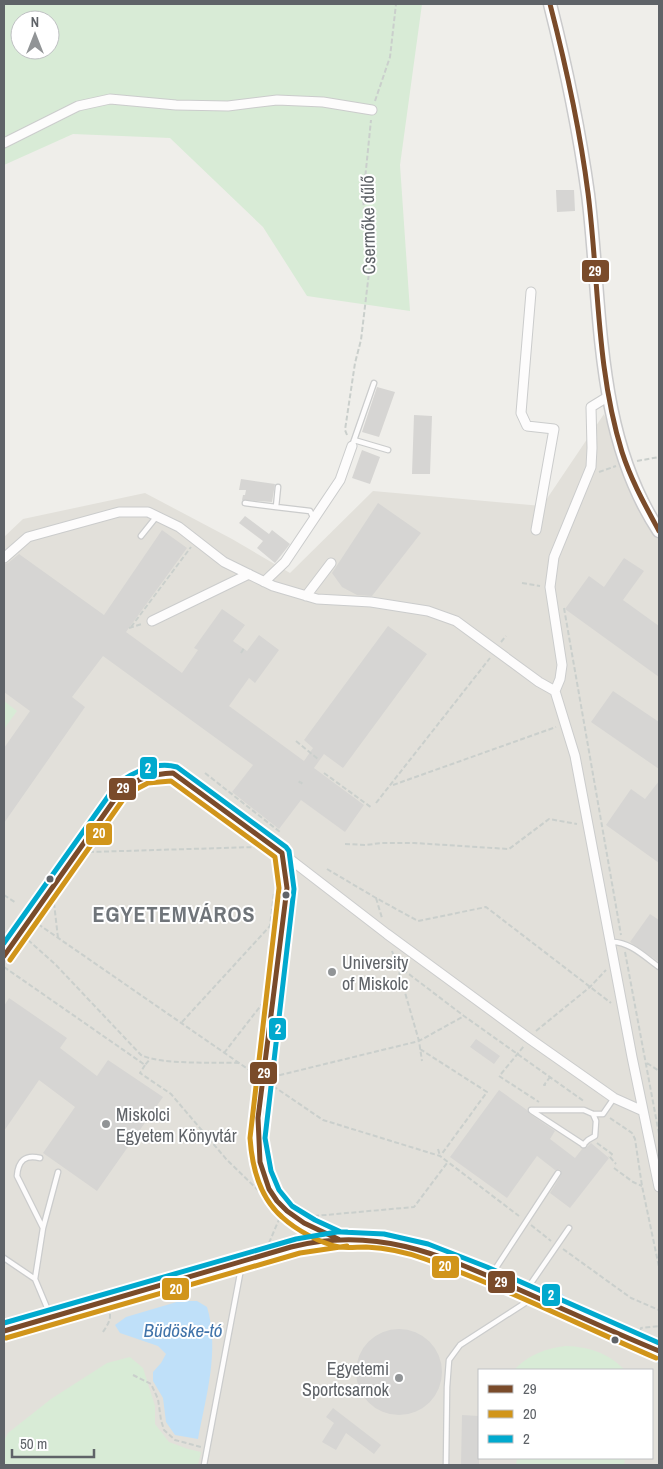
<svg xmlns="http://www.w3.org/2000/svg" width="663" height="1469" viewBox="0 0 663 1469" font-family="'Archivo Narrow',sans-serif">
<rect width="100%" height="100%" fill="#efeeea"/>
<path fill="#e2e0da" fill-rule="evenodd" d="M604 414 651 527 659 539V1465H4V537L23 519 145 493 232 539 290 573 373 491 542 506ZM479 1370H652V1458H479Z"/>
<path fill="#d8ebd6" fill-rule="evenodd" d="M4 4H422L400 165 410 311 307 296 263 227 170 138 73 134 4 165ZM20 20H50V50H20Z
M4 701 17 711 4 729Z
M566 1346C590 1347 608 1353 625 1370H514C528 1355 546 1348 566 1346Z
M130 1357 143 1368 155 1406V1424L169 1442 188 1449 201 1452 198 1465H4V1441L8 1433 51 1399 107 1363Z
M517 1458H625L624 1465H516Z"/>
<path fill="#bfe0f9" d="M180 1301H197L207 1307C220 1350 206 1396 198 1439L175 1435 166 1422 163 1398 153 1381V1372L161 1363 166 1354 158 1346 120 1333 115 1325 126 1317Z"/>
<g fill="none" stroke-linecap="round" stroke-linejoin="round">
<path stroke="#bfe0f9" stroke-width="3" d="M445 1263 490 1282
M538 1287 550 1285 567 1300 653 1340 659 1339
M545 1306 580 1323
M6 1340 214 1281
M634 1346 659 1362"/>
</g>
<path fill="#d6d5d3" d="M556 190H574L575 211 557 212Z
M377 387 395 392 379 437 362 432Z
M414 415 432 416 430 474H412Z
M362 450 380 457 370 484 352 478Z
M241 479 275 484 272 502 242 500 243 495H245L246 490H239Z
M378 503 421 533 372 596 357 595 342 587 332 573Z
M245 516 269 534 272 530 290 544 275 563 257 548 263 541 239 523Z
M162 530 187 548 126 632 182 673 198 650 194 648 222 609 245 625 233 641 247 651 259 635 279 650 255 683 249 678 229 706 304 761 313 748 304 740 388 626 427 654 343 768 324 754 314 768 364 805 345 832 301 800 279 829 232 792 253 765 103 656 72 697 85 707 4 823V748L30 711 4 692V564L8 563 19 554 104 615Z
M624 558 644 571 623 600 659 626V677L565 609 589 576 604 587Z
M613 691 659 722V769L591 722Z
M659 781V863L606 825 631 789 645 799Z
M650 914 659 920V962L630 942Z
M9 998 67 1038 60 1048 97 1076 108 1060 163 1097 97 1191 43 1153 75 1107 39 1080 4 1131V1006Z
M476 1039 500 1056 494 1064 470 1047Z
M499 1090 527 1110 530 1114 555 1131 550 1139 575 1158 582 1149 586 1148 591 1143 609 1158 570 1208 550 1193 561 1175V1171L559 1169 555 1170 537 1156 507 1198 450 1157Z
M356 1372a43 43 0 1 1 86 0a43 43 0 1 1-86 0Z
M333 1408 381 1445 374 1454 346 1433 336 1450 322 1442 334 1423 326 1417Z
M462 1415 479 1416V1465H461Z"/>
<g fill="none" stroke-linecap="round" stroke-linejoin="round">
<defs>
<path id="lane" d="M354 440 388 450
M352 446 374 383
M245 503 276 507 278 487
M276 507 310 511 314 519
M141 536 157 516
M611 942C629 941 645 957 659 967
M531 1110H584L593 1114H603L614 1098
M532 1111 584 1145
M583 1145 588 1140 595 1136 596 1121 593 1114
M40 1158C25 1154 18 1161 17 1176L43 1228 35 1279 51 1317
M43 1228 58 1172
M4 1258 35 1279
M490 1277 558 1173
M525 1292 569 1228
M204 1465 240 1274 237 1264
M446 1465 447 1387 449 1360 460 1345 525 1303 532 1295"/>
<path id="street" d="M4 143 78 106 110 99 176 105 228 106 277 100 323 102 372 110
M531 292 521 413 527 426 554 429 536 530
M609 396 591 407 592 448 591 467 554 557 550 587 562 665 560 679 555 691 575 756 632 1057 659 1187
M4 558 28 537 119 512H148L179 527 224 562 273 586 317 599 371 602 428 611 456 621 539 682 555 691
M264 582 285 562 340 480 352 446
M306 596 331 563
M152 621 249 574
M282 853 287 888 258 1118C256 1156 262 1199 299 1220 311 1227 325 1233 338 1238
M4 956 122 789 138 778 152 774 173 773 269 843 387 934 530 1039 614 1098 643 1111
M298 1246C304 1235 305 1230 298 1220
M4 1331 264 1255C288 1248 313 1240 338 1239 402 1235 463 1265 520 1290 566 1310 612 1332 659 1351"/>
<path id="secondary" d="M550 4C566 67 579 129 588 194 602 306 594 433 659 531"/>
</defs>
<use href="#lane" stroke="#cbcccc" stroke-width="7"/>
<use href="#street" stroke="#cbcccc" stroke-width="11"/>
<use href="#secondary" stroke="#cacacb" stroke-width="15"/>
<path stroke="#cacfcc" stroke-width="2" stroke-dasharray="5 2.5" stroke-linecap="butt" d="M375 101 390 57 396 4
M347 435 345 430 355 363 361 340 370 264 363 199 371 120
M637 461 659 457
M599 472 616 466
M522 583 540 586
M564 608 621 935
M131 627 191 547
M129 628 142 624
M501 642 506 636
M241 653 244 648
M296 741 318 759
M205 773 280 832
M324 773 372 808
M299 783 300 781
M301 784 302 782
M393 785 556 727
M376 803 490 658
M345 844 366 845 381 843H414L509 849 549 819 577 824
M89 852 256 847
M327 869 376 898 418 921 486 907 611 1003
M4 895 16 903
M376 898 382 918
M54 903 58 938
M38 924 255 1074
M28 940 55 964 141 1055C161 1065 214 1062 239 1063
M392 951 397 965 464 1016 585 1102
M625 952 659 1134
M397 965 419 1041 422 1061
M4 967 145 1065 150 1059
M182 1022 270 926 274 893 278 891
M536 1031 590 987 606 970
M420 1049 487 1092 441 1155
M224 1053 262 1004
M647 1063 659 1071
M145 1065 140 1073 171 1094 227 1160 259 1191
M501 1074 524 1046
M499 1076 539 1102
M272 1077 419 1041 464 1016
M545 1084V1085H544L550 1077
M273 1086 323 1120 440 1156 519 1216
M610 1118 632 1133 635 1139 642 1186 659 1267
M597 1143 612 1154 609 1157
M438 1149 440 1156
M610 1157 616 1164
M614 1168 633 1182 642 1186
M314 1216 414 1207 447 1163
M531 1225 551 1241
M269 1243 280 1217
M563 1249 631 1298 659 1310
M640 1331 641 1328 659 1326
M103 1332C108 1324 112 1319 109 1309
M133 1375 151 1384 158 1399 161 1420 164 1430 175 1440 201 1447"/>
<use href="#lane" stroke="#fdfcfc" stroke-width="4.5"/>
<use href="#street" stroke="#fdfcfc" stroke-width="9"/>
<use href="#secondary" stroke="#fdfcfc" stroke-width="12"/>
<defs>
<path id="bus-1" d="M550 4C566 66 580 130 588 193 599 280 596 368 622 452 631 480 645 505 659 531
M4 956 122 789C139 778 153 774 173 773L282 853 287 888 258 1118 260 1162 269 1189 277 1201 287 1211 304 1223 338 1239
M4 1331 291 1247C378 1225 443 1256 520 1290 566 1310 612 1332 659 1351"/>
<path id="bus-2" d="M10 960 127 794 148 783 171 781 275 857 279 888 250 1138C252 1167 259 1197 282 1217 296 1230 320 1243 339 1247 348 1248 357 1247 366 1247 386 1248 406 1252 425 1259 504 1287 579 1325 656 1358
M6 1338 300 1253 347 1246"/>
<path id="bus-3" d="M4 943 117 784C133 772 156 761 177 767L286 847 289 851 294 889 265 1138 271 1171 279 1190 292 1206 315 1220 341 1232 384 1234 428 1244 487 1267 659 1343
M4 1323 296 1239 337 1232H347"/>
</defs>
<use href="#bus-1" stroke="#fff" stroke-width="9"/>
<use href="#bus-2" stroke="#fff" stroke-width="9"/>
<use href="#bus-3" stroke="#fff" stroke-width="9"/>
<use href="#bus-1" stroke="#7a4b2a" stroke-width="5"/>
<use href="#bus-2" stroke="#d1951a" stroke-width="5"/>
<use href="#bus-3" stroke="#00a9ce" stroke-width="5"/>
</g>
<g fill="#5f6368" stroke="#fff" stroke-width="2">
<circle cx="50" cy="879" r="4.5"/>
<circle cx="286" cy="895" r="4.5"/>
<circle cx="615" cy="1340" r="4.5"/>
</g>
<g fill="#919496" stroke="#fff" stroke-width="2">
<circle cx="332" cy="972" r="5"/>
<circle cx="106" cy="1124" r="5"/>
<circle cx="399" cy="1378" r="5"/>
</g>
<g text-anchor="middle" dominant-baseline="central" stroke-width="4" stroke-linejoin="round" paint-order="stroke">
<g font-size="18" fill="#5f6368" stroke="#fff">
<text transform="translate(368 225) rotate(-91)">Csermőke dűlő</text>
</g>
<g font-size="18" fill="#5f6368" stroke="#fff" text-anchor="start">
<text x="342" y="962">University<tspan x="342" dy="21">of Miskolc</tspan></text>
<text x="116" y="1114">Miskolci<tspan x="116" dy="21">Egyetem Könyvtár</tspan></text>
<text x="389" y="1368" text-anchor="end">Egyetemi<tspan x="389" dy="21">Sportcsarnok</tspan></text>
</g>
<g font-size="19" font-style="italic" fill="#4174aa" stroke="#fff">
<text x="183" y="1330">Büdöske-tó</text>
</g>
<g font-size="22" font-weight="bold" letter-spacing="1" fill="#70757a" stroke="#fff">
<text x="174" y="914">EGYETEMVÁROS</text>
</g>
</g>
<g stroke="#fff" stroke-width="2">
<rect x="581" y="259" width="29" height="24" rx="5" fill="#7a4b2a"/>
<rect x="139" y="756" width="19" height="24" rx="5" fill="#00a9ce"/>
<rect x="108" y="777" width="29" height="24" rx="5" fill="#7a4b2a"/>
<rect x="85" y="822" width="28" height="24" rx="5" fill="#d1951a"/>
<rect x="268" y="1017" width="19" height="24" rx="5" fill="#00a9ce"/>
<rect x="249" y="1061" width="29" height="24" rx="5" fill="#7a4b2a"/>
<rect x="431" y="1255" width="29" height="24" rx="5" fill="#d1951a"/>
<rect x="487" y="1270" width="29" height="24" rx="5" fill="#7a4b2a"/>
<rect x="161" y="1277" width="29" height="24" rx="5" fill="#d1951a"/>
<rect x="541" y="1283" width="20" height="24" rx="5" fill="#00a9ce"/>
</g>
<g font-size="14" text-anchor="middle" font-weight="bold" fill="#fff">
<text x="595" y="276">29</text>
<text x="148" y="773">2</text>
<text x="123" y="793">29</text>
<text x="99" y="838">20</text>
<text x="278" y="1034">2</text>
<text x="264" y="1078">29</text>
<text x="445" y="1271">20</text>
<text x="501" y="1287">29</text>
<text x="176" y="1294">20</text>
<text x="551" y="1300">2</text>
</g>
<rect width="663" height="1469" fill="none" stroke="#5f6368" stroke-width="10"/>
<rect x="478" y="1369" width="175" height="90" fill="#ffffff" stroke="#bfc1c3"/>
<rect x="488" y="1385" width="25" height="8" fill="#7a4b2a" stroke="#bfc1c3"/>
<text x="523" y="1394" font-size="15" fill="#5f6368">29</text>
<rect x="488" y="1410" width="25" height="8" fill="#d1951a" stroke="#bfc1c3"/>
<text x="523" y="1419" font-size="15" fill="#5f6368">20</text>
<rect x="488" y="1435" width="25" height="8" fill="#00a9ce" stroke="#bfc1c3"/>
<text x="523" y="1444" font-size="15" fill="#5f6368">2</text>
<g transform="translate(35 35)"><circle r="24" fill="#ffffff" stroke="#bfc1c3"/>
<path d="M0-4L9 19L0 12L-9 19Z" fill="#919496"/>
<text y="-8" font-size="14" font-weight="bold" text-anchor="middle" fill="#5f6368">N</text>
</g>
<path d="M12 1449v8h82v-8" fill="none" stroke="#5f6368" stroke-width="2.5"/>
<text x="20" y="1449" font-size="15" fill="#5f6368" stroke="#ffffff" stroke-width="4" paint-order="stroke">50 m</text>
</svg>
